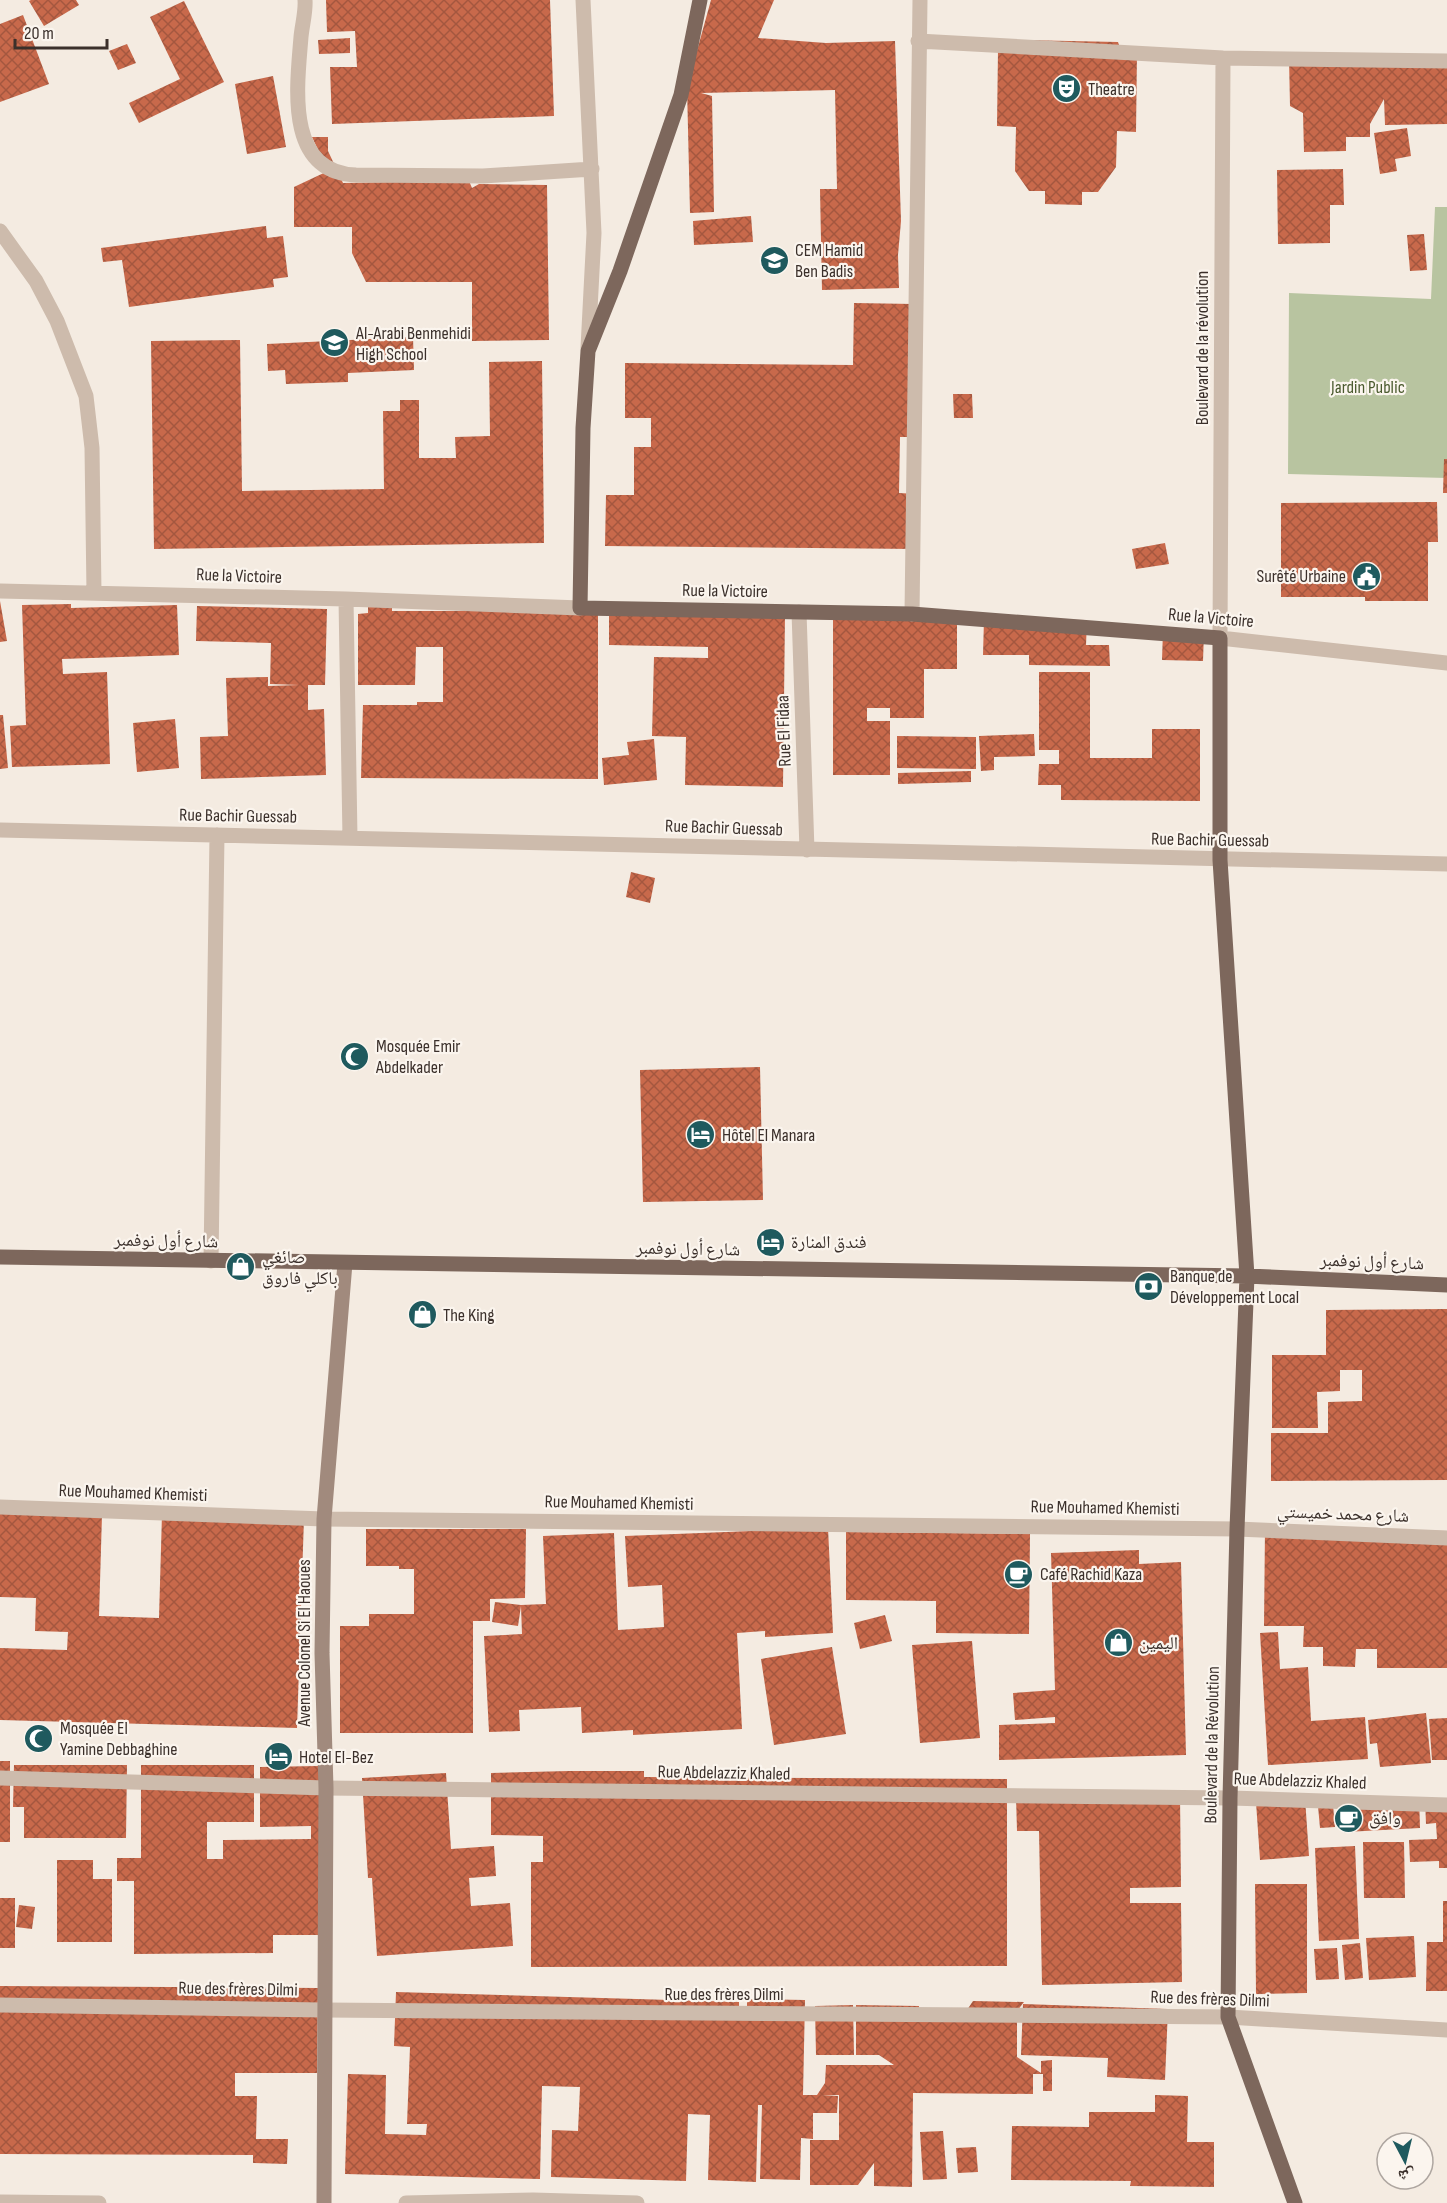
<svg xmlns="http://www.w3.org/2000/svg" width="1447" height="2203" viewBox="0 0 1447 2203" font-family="'Sofia Sans Condensed','Noto Naskh Arabic',sans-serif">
<defs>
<pattern id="building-cross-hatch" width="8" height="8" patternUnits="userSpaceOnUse" patternTransform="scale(1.5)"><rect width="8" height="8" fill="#c8694b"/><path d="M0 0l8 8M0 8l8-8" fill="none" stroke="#a4573f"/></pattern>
</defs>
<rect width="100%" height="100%" fill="#f4ebe1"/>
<path fill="#b8c4a0" d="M1435 207H1447V478L1288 474 1289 293 1431 299Z"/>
<path fill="url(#building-cross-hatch)" d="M31 0H76L79 5 44 26 29 1Z
M326 0H550L554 116 332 124 330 67H357L355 31 327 32Z
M711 0H774L758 38 826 43 895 41 901 221 898 255 899 288 822 290 820 189H837L835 90 701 93 712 96 714 212 690 213 687 87Z
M184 1 224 82 139 123 129 103 180 79 150 17Z
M23 15 49 84 0 102V24Z
M350 38V53L319 54 318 40Z
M1020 40 1118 42 1121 51 1137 52 1136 132 1117 131 1116 167 1098 192H1082V205L1045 204V191H1029L1015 171 1016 127 997 126 998 50Z
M127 44 136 63 118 70 109 51Z
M1447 54V124L1385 125 1384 99 1370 124V137H1346V151L1304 152 1303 113 1290 106 1289 58Z
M273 76 286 147 247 154 235 84Z
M1407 128 1411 156 1395 159 1397 171 1380 174 1374 133Z
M312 137H328V151L343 183 400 182 466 174 472 188 479 184 547 185 549 340 472 341V282H366L352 253V227H294V187L328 171Z
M1343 169 1344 205H1330V243L1278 244 1277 170Z
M751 216 753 242 694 245 693 221Z
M266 226 267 238 283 236 288 277 273 279 274 287 129 307 122 260 103 262 101 248Z
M1424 234 1427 270 1410 271 1407 235Z
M854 303 914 304 912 437H900L899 493 917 494 916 549 605 546 606 495H634V447H651V418H625V363L853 365Z
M413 337 414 370 348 373V382L286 384 285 370 268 371 267 344Z
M240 340 242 491 384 489 383 411H400V400H419V458H456L455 437 490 436 489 362 542 361 544 543 154 549 151 341Z
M953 394H972L973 418H954Z
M1444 459H1447V493H1443Z
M1437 502 1438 542H1428V601H1365V597H1281V503Z
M1165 543 1169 564 1136 569 1132 549Z
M392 599V611H598V779L361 778 363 705H417V702H443V647H416L415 685H358V614L368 613V600Z
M0 601 7 641 0 642Z
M71 604V608L177 605 179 655 62 659 63 674 107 672 110 764 12 767 10 726 26 725 22 605Z
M197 606 327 609 325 685H308V710L324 709 326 775 201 779 200 737 228 736 226 678 268 677V686L299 685 270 684 271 643 196 641Z
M609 610 785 614 783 787 685 785 686 737 652 736 654 657 708 658V647L609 645Z
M833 613H957V669H924V718H890V708H867V721H890V775H833Z
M984 619 1087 620 1086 645H1109L1110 666 1029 665V655H983Z
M1163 631 1204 632 1203 661 1162 660Z
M1039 672H1090V758H1152V729H1200V801L1061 800V785H1038L1039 764H1059V750H1039Z
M0 715H3L8 768 0 769Z
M175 719 179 768 137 772 133 723Z
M1034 734 1035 756 994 757V770L981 771 979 736Z
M897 736 976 737V769L897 768Z
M654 739 657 780 604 785 602 758 629 755 627 742Z
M971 771V782L898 784V773Z
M631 872 655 878 650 903 626 897Z
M760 1067 763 1200 643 1202 640 1070Z
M1447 1309V1480L1271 1481V1433H1328V1402L1362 1401V1370H1340V1391L1317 1392 1318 1428H1272V1355H1326V1310Z
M0 1512 102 1515 99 1616 159 1618 162 1514 304 1518 297 1728 0 1720V1648L67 1650 68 1632 35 1631 36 1598 0 1597Z
M828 1528 833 1633 765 1637V1631L737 1633 742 1729 633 1735V1730L582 1733 581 1707 519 1710 520 1731 489 1732 484 1636 522 1634 521 1606 518 1626 492 1622 495 1602 521 1605 546 1604 543 1536 614 1533 618 1630 664 1627 662 1585 628 1587 625 1536Z
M366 1529H526L525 1598 490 1599V1621H473V1733H340V1626H369V1614H414V1569H399V1566H366Z
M1265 1529 1447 1531V1668H1377V1649H1356L1355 1667 1323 1666V1647H1303L1304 1626H1264Z
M846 1532 1030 1534 1029 1634 936 1633V1601L846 1600Z
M1139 1550V1564L1181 1562 1186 1755 999 1760V1725L1055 1723V1717L1015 1720 1013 1693 1055 1690 1051 1553Z
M885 1615 892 1641 860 1649 854 1623Z
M1278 1632 1280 1669 1308 1667 1311 1721 1365 1717 1368 1759 1268 1765 1260 1633Z
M972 1641 980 1738 920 1743 912 1645Z
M832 1647 846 1734 774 1745 761 1659Z
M1426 1713 1431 1763 1380 1767 1377 1743 1370 1744 1368 1720Z
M1447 1718V1760H1432L1429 1719Z
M0 1761H10V1842H0Z
M14 1765H127L126 1838H24V1807H13Z
M141 1765H254V1822H207V1859H223V1840L311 1839V1826L260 1827V1767L319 1766 320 1935H273V1953L134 1954V1881H117V1858H141Z
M569 1771H644V1777L1007 1779V1966L531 1967V1862H543V1836L491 1835V1773Z
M446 1773 451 1849 494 1846 496 1876 469 1878 471 1906 510 1903 513 1946 377 1956 372 1878H368L362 1778Z
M1016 1796H1180L1181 1887 1130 1888V1903H1181L1182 1982 1042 1985 1039 1831H1017Z
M1419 1797 1420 1828 1346 1832 1345 1801Z
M1305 1798 1309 1856 1260 1860 1256 1802Z
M1447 1798V1868H1439V1861L1410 1862 1409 1840 1437 1839 1436 1823 1426 1824 1425 1799Z
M1333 1805 1335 1827 1320 1828 1318 1806Z
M1363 1842H1404L1405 1898H1364Z
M1355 1846 1359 1939 1319 1941 1315 1848Z
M57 1860H93V1879H112V1942H57Z
M1255 1884H1307V1993L1256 1994Z
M0 1898H15V1948H0Z
M1443 1901H1447V1991H1426L1427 1942H1443Z
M19 1905 35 1907 32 1929 16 1927Z
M1414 1936 1416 1977 1369 1980 1366 1938Z
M1360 1943 1363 1978 1345 1980 1342 1945Z
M1337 1948 1339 1979 1316 1980 1314 1949Z
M0 1986 318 1988 317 2073H235V2096H257L256 2139H288L287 2164 253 2163V2155L0 2154Z
M396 1992 739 2002V2011H747V1999L805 2000 803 2095H817L825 2083 826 2065H894L879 2055H856V2005L919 2006 918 2019H961L973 2001 1024 2002 1017 2011V2057L1041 2073V2061L1052 2060V2091H1043V2074H1033V2094L913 2093 912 2187 874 2186V2163L858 2185H810V2140H839V2095H822L838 2096 837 2113H813V2139L801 2138 800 2180 760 2179 762 2105H758L756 2182 708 2180 710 2115 688 2114 686 2181 551 2177 552 2130 578 2131 580 2087 542 2086 540 2179 345 2174 348 2074 386 2075 385 2134 426 2135 427 2124H407L410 2047 394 2046Z
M1023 2004 1168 2009 1165 2080 1107 2077 1108 2058 1021 2055Z
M853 2005 854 2055H816L815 2006Z
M1155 2095 1188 2096 1187 2142H1214V2187L1130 2186 1131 2181 1011 2180 1012 2126 1089 2127V2112H1155Z
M943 2131 947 2179 923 2180 920 2132Z
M976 2147 978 2172 958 2173 956 2148Z"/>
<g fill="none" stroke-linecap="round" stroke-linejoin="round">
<path stroke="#cdbbac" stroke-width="15" d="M305 0C306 12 302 25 301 37 297 87 285 172 356 175L483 176 592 169
M583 0 594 233 588 348
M918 41 1223 58 1447 61
M1223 58 1220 638 1447 663
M0 231 36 281 57 321 86 396 92 448 94 592
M0 591 346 599 580 608
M346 599 350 838
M799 612 807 850
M912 614 920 0
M0 830 1447 864
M211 1261 217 835
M0 1507 324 1519 1237 1529 1447 1538
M0 1778 326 1788 1230 1798 1447 1805
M0 2005 324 2010 1228 2017 1447 2030
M0 2202 99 2203
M406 2203 533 2200 637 2203"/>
<path stroke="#a18a7d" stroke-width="15" d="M324 2203 326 1788 322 1653 324 1519 345 1263"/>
<path stroke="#7d675c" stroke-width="15" d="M700 0 681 95 620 271 588 351 583 428 580 608 912 614 1220 638V860L1247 1276 1237 1529 1230 1798 1228 2017 1295 2203
M0 1257 1247 1276 1447 1285"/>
</g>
<defs>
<symbol id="theatre-disc" viewBox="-11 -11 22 22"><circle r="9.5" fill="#1f5a5e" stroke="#fbf5ee"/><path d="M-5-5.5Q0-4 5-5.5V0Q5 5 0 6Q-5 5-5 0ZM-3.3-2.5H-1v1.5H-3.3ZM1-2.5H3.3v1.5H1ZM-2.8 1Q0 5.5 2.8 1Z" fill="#fff"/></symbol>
<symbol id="school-disc" viewBox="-11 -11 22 22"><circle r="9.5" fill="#1f5a5e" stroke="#fbf5ee"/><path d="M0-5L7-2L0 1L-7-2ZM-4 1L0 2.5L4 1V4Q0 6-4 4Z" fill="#fff"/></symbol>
<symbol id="civic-disc" viewBox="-11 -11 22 22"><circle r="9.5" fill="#1f5a5e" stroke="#fbf5ee"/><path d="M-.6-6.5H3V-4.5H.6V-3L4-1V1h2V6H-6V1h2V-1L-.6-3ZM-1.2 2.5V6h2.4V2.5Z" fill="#fff"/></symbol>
<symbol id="mosque-disc" viewBox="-11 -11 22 22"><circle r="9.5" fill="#1f5a5e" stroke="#fbf5ee"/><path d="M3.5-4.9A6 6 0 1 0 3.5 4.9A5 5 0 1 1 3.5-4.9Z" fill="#fff"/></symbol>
<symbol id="hotel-disc" viewBox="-11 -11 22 22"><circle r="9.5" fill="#1f5a5e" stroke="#fbf5ee"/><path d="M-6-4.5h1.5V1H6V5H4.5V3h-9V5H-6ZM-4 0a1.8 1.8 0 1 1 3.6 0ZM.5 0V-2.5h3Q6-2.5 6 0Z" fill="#fff"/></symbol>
<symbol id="shop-disc" viewBox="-11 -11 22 22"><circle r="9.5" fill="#1f5a5e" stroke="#fbf5ee"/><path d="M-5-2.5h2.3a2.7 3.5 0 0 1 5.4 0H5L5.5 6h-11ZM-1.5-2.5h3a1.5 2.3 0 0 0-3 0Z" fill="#fff"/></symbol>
<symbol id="bank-disc" viewBox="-11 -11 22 22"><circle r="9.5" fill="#1f5a5e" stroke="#fbf5ee"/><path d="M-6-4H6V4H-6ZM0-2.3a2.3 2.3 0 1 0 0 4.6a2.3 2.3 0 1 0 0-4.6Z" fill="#fff"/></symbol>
<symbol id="cafe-disc" viewBox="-11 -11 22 22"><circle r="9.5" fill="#1f5a5e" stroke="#fbf5ee"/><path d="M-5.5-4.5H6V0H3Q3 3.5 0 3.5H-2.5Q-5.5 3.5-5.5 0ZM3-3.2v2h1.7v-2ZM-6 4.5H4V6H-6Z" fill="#fff"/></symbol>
</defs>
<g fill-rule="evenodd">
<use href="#theatre-disc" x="1050" y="72" width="33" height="33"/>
<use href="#school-disc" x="758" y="244" width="33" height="33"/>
<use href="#school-disc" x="318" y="326" width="33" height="33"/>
<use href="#civic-disc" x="1350" y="560" width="33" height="33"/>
<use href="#mosque-disc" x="338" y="1040" width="33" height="33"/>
<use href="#hotel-disc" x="684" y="1118" width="33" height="33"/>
<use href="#hotel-disc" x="754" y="1226" width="33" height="33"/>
<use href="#shop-disc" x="224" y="1250" width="33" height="33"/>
<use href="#bank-disc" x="1132" y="1270" width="33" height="33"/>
<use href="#shop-disc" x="406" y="1298" width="33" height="33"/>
<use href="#cafe-disc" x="1002" y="1558" width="33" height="33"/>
<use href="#shop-disc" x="1102" y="1626" width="33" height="33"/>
<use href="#mosque-disc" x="22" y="1722" width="33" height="33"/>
<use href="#hotel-disc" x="262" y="1740" width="33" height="33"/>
<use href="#cafe-disc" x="1332" y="1802" width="33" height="33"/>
</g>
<g text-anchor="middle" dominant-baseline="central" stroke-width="4.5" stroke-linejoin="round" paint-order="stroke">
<g font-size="18" fill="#3b302b" stroke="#fbf5ee" text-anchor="start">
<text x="1088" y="89">Theatre</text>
<text x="795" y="250">CEM Hamid<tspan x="795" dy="21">Ben Badis</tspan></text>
<text x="356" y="333">Al-Arabi Benmehidi<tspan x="356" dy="21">High School</tspan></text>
<text x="1346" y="576" text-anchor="end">Surêté Urbaine</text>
<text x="376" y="1046">Mosquée Emir<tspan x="376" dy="21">Abdelkader</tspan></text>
<text x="722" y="1135">Hôtel El Manara</text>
<text x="791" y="1242">فندق المنارة</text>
<text x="262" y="1257">صائغي<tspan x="262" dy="21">باكلي فاروق</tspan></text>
<text x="1170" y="1276">Banque de<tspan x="1170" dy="21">Développement Local</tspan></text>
<text x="443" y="1315">The King</text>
<text x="1040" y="1574">Café Rachid Kaza</text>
<text x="1139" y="1643">اليمين</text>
<text x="60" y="1728">Mosquée El<tspan x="60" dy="21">Yamine Debbaghine</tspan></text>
<text x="299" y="1757">Hotel El-Bez</text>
<text x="1369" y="1818">وافق</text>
</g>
<g font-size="18" fill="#3b302b" stroke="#fbf5ee">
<text transform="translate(1202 348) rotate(-90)">Boulevard de la révolution</text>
<text transform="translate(239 576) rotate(2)">Rue la Victoire</text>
<text transform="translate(725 591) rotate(1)">Rue la Victoire</text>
<text transform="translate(1211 618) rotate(5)">Rue la Victoire</text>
<text transform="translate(784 731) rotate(-92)">Rue El Fidaa</text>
<text transform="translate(238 816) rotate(1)">Rue Bachir Guessab</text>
<text transform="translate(724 828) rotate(2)">Rue Bachir Guessab</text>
<text transform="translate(1210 840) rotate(1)">Rue Bachir Guessab</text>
<text transform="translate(166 1241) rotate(1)">شارع أول نوفمبر</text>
<text transform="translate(688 1249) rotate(1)">شارع أول نوفمبر</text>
<text transform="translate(1372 1262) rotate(2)">شارع أول نوفمبر</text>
<text transform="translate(133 1493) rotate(2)">Rue Mouhamed Khemisti</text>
<text transform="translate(619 1503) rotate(1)">Rue Mouhamed Khemisti</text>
<text transform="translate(1105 1508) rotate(1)">Rue Mouhamed Khemisti</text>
<text transform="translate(1343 1514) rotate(2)">شارع محمد خميستي</text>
<text transform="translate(304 1643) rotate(-90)">Avenue Colonel Si El Haoues</text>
<text transform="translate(1212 1745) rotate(-89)">Boulevard de la Révolution</text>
<text transform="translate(724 1773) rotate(1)">Rue Abdelazziz Khaled</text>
<text transform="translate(1300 1781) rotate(2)">Rue Abdelazziz Khaled</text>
<text transform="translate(238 1989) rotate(1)">Rue des frères Dilmi</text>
<text x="724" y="1994">Rue des frères Dilmi</text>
<text transform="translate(1210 1999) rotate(2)">Rue des frères Dilmi</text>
</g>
<g font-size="18" fill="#4a5a2e" stroke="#fbf5ee">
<text x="1368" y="387">Jardin Public</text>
</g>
</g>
<g transform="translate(1405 2161) rotate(173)"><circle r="28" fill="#fbf5ee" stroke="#aea6a0" stroke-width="1.5"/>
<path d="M0-4.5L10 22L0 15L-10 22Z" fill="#1f5a5e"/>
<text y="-9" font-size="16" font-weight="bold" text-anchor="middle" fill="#3b302b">ش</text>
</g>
<path d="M15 39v9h92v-9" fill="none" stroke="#3b302b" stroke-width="3"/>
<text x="24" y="39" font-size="18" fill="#3b302b" stroke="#fbf5ee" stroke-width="4.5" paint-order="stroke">20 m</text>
</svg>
